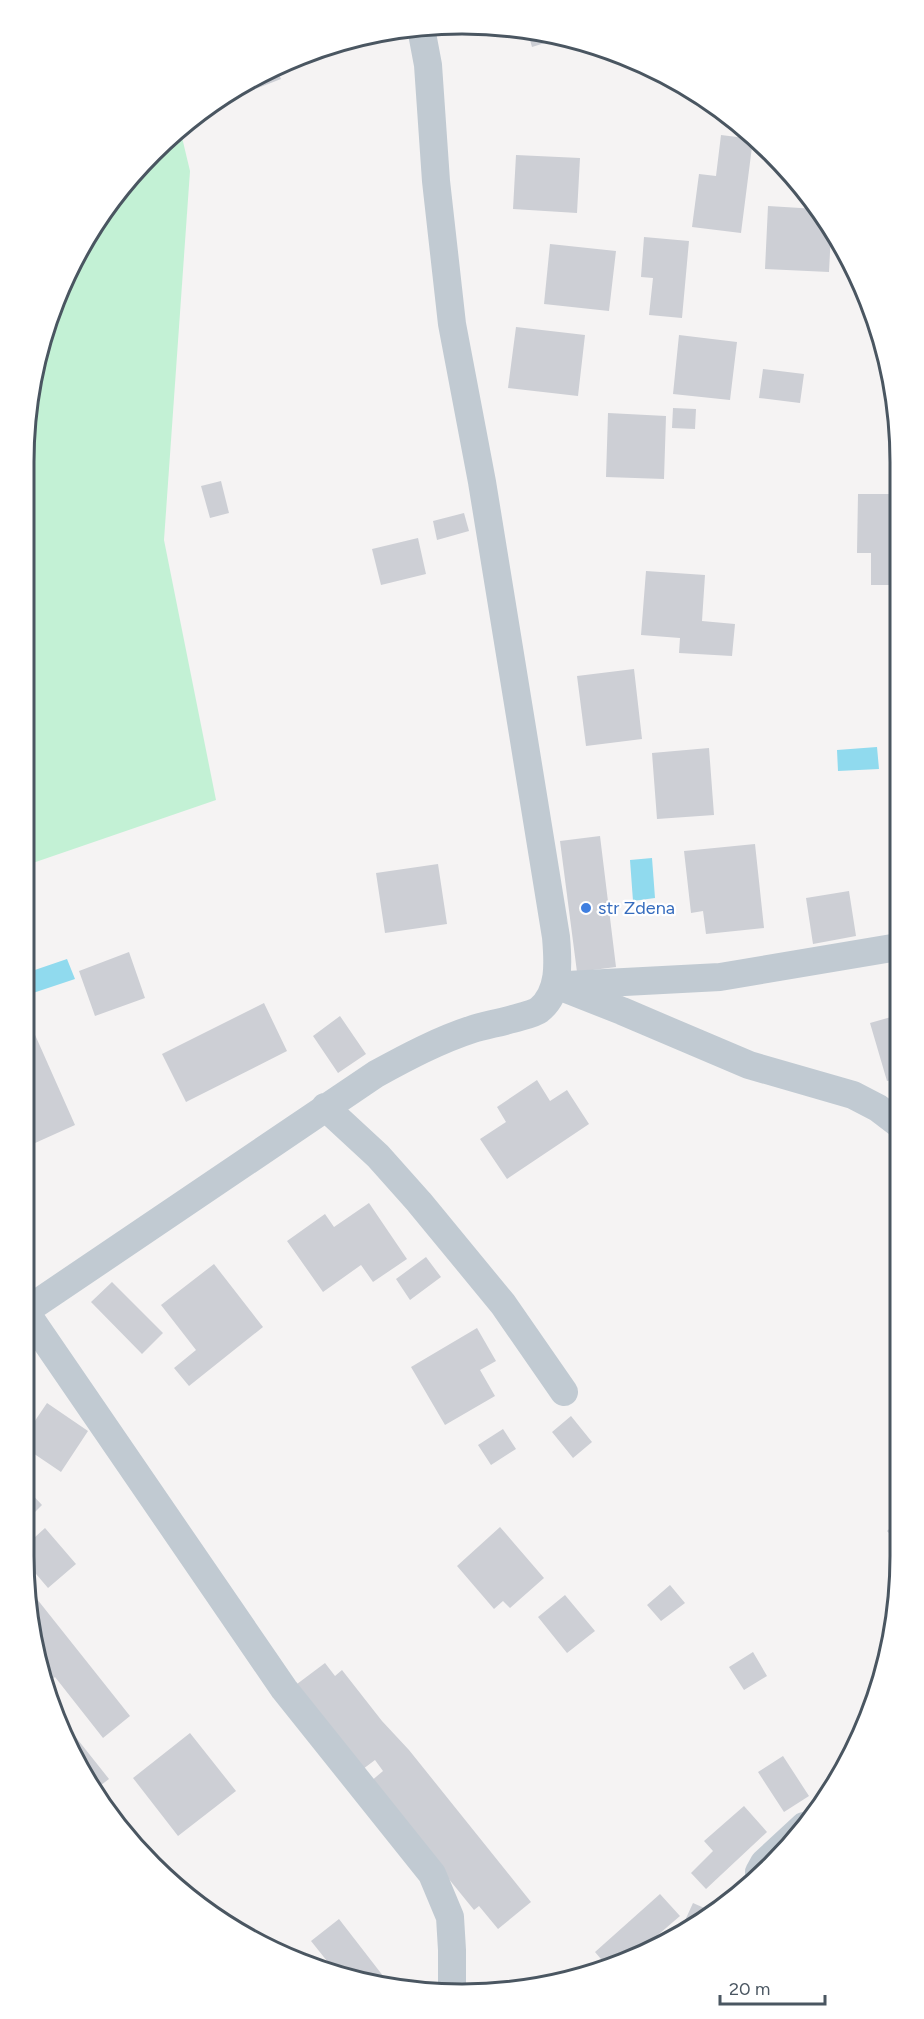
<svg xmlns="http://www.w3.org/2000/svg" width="924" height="2019" viewBox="0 0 924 2019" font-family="Figtree,sans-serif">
<rect width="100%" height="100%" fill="#f5f3f3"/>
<path fill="#c3f1d5" d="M180 129 190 171 164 540 216 800 24 866V462L32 377 57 295 98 219 152 153Z"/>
<path fill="#90daee" d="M877 747 879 769 838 771 837 750Z
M652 858 655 898 633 901 630 860Z
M67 959 75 979 33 993 26 973Z"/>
<path fill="#cdcfd5" d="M527 30 547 32 564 37 532 47Z
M276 67 281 79 220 103 218 98Z
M721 135 753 139 741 233 692 227 699 174 716 176Z
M516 155 580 158 577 213 513 209Z
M768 206 817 209 831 233 829 272 765 269Z
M644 237 689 241 682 318 649 315 653 278 641 277Z
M550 244 616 251 609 311 544 304Z
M516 327 585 335 578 396 508 388Z
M679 335 737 342 730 400 673 394Z
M763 369 804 374 800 403 759 398Z
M673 408 696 409 695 429 672 428Z
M608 413 666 416 664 479 606 477Z
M221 481 229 513 210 518 201 486Z
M858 494H896L897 585H871V553H857Z
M464 513 469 531 437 540 433 521Z
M418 538 426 574 381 585 372 549Z
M646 571 705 575 702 621 735 624 732 656 679 653 680 638 641 635Z
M634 669 642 739 586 746 577 676Z
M709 748 714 815 657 819 652 753Z
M600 836 616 967 577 972 560 841Z
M755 844 764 928 706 934 703 911 691 913 684 851Z
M438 864 447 924 385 933 376 873Z
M849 891 856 936 813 944 806 898Z
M129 952 145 998 95 1016 79 971Z
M264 1003 287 1051 186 1102 162 1054Z
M898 1015V1078L887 1081 870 1023Z
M340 1016 366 1054 338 1073 313 1036Z
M32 1028 75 1125 24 1148V1031Z
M537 1080 550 1101 567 1090 589 1124 507 1179 480 1139 506 1122 497 1107Z
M369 1203 407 1259 373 1282 361 1265 323 1292 287 1241 325 1214 334 1227Z
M426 1257 441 1277 410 1300 396 1279Z
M214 1264 263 1327 189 1386 174 1368 196 1350 161 1305Z
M112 1282 163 1333 142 1354 91 1302Z
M477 1328 496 1361 480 1370 495 1396 445 1425 411 1367Z
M47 1403 88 1431 61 1472 24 1447V1437Z
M571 1416 592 1442 573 1458 552 1432Z
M503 1429 516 1449 491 1465 478 1445Z
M24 1486 42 1505 24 1523Z
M900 1518V1545L887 1531Z
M500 1527 544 1578 510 1608 503 1601 494 1609 457 1566Z
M45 1528 76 1564 48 1588 25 1561 24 1557V1547Z
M670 1585 685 1603 661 1621 647 1605Z
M29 1589 130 1716 103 1738 55 1677 45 1685Z
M565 1595 595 1631 567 1653 538 1617Z
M753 1652 767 1676 744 1690 729 1667Z
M325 1663 335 1676 342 1670 382 1721 409 1750 531 1902 498 1929 479 1906 474 1910 370 1782 383 1771 375 1760 363 1769 297 1684Z
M51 1706 109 1779 93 1791 83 1776Z
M190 1733 236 1791 178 1836 133 1778Z
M783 1756 809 1796 784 1812 758 1772Z
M744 1806 767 1832 706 1889 691 1873 713 1851 704 1841Z
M660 1894 680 1916 638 1952 606 1965 595 1952Z
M693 1903 711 1911 677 1938Z
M339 1919 387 1981 380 1987 335 1971 311 1941Z"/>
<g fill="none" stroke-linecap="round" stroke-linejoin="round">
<path stroke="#c1cad2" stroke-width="28" d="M556 985 622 1011 749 1065 853 1095 878 1108 899 1124
M567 985 720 977 898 947
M325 1107 378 1156 419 1202 503 1304 564 1392
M25 1311 284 1689 432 1874 450 1917 452 1950V1994
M24 1312 376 1074C407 1057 439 1040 473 1029 486 1025 531 1016 539 1010 561 992 558 961 556 937L482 482 452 324 436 181 428 65 421 28
M759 1872 764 1863 804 1826"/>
</g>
<circle fill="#3f7fe0" stroke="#fff" stroke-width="2" cx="586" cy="908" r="6"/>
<g text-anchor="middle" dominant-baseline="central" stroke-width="4.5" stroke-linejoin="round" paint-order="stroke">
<g font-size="18" fill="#366cbe" stroke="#fff" text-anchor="start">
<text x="598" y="908">str Zdena</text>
</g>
</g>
<path d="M0 0H924V2019H0ZM462 34H462A428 428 0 0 1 890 462V1556A428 428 0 0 1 462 1984H462A428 428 0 0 1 34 1556V462A428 428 0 0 1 462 34Z" fill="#fff" fill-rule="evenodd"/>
<path fill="none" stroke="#4a5661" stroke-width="3" d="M462 34H462A428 428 0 0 1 890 462V1556A428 428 0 0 1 462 1984H462A428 428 0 0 1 34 1556V462A428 428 0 0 1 462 34Z"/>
<path d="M720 1995v9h105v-9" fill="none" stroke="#4a5661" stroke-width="3"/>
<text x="729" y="1995" font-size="18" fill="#4a5661" stroke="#ffffff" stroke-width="4.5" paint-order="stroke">20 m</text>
</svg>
